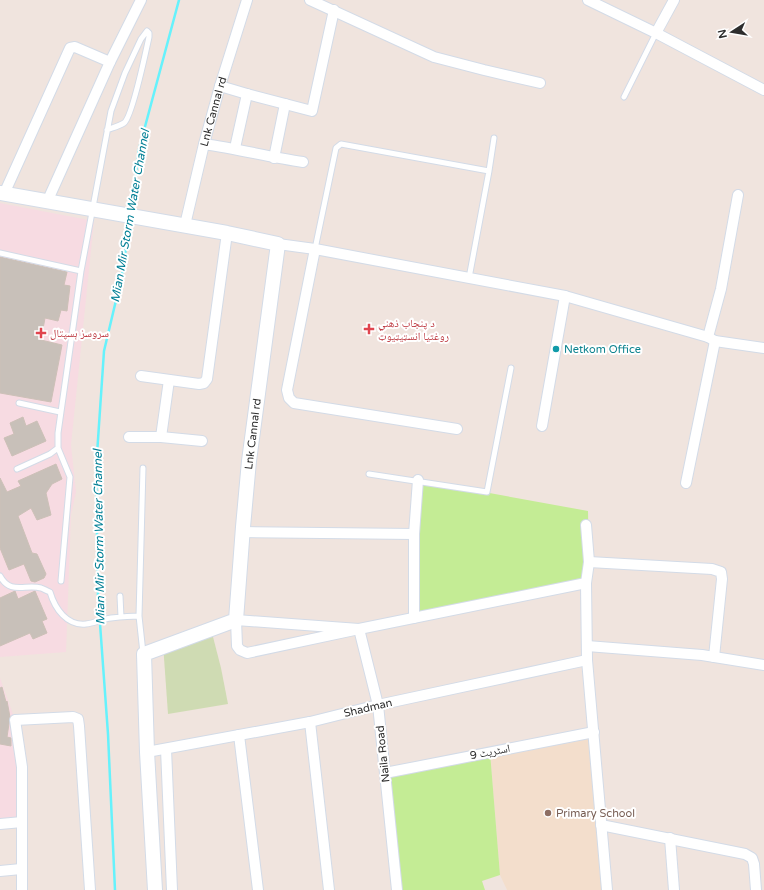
<svg xmlns="http://www.w3.org/2000/svg" width="764" height="890" viewBox="0 0 764 890" font-family="'Varela Round','Noto Naskh Arabic',sans-serif">
<rect width="100%" height="100%" fill="#f0e4de"/>
<path fill="#f3decc" d="M594 732 607 890H507L500 875 490 752Z"/>
<path fill="#f7dbe2" d="M0 203 94 221 71 445 76 492 71 515 66 652 0 657Z
M0 678 15 720 22 822 0 824Z"/>
<path fill="#c4ec95" d="M418 480 588 511 589 562 586 583 414 618Z
M490 752 500 875 482 881 485 890H397L385 773Z"/>
<path fill="#cfdbb3" d="M211 629 221 668 228 704 168 714 163 644Z"/>
<g fill="none" stroke-linecap="round" stroke-linejoin="round">
<path stroke="#66f2fc" stroke-width="2.5" d="M131 211 139 149 179 0
M115 890 108 734 98 596 96 469 104 351 122 275 130 220"/>
</g>
<path fill="#c8c0b9" stroke="#ccc0b7" d="M0 257 67 272 64 285 70 286 67 311 61 310 58 321 45 318 41 340 62 345 51 402 0 393Z
M23 417 26 426 37 421 46 441 12 456 4 438 14 434 10 423Z
M56 464 62 479 52 484 46 493 51 515 37 520 31 508 18 516 32 553 37 554 46 574 44 578 35 582 31 581 24 564 9 570 0 548V478L7 492 21 486 18 481Z
M15 591 18 599 35 591 47 619 42 621 47 633 33 639 30 633 0 646V598Z
M2 687 6 702 7 701 10 717 7 737 11 738V746L0 744V688Z"/>
<g fill="none" stroke-linecap="round" stroke-linejoin="round">
<defs>
<path id="lane" d="M624 97 656 33
M315 249 336 148 341 144 489 171
M0 253 81 271
M469 278 489 171 494 138
M19 403 60 412
M143 468 139 616 143 653
M17 469 50 454 58 448
M369 474 487 492 511 368
M0 576C10 595 25 584 41 588 44 589 47 591 50 592 55 609 67 626 86 624 95 623 102 619 111 618 120 617 129 616 139 616
M61 581 70 477 58 448V433L81 271 111 111 125 73 141 39 147 31 149 33V37C146 51 132 117 124 123 119 126 112 128 107 130
M120 596 121 617"/>
<g id="street">
<path d="M310 0 434 57 484 70 540 83"/>
<path d="M588 0 656 33"/>
<path d="M674 0 656 33 764 90"/>
<path d="M220 86 247 94 312 111 334 10"/>
<path d="M204 144C238 149 270 157 303 162"/>
<path d="M235 148 247 94"/>
<path d="M274 158 285 104"/>
<path d="M4 194 70 48 75 47 110 62"/>
<path d="M47 202 110 62 141 0"/>
<path id="s1" d="M185 225 204 144 220 86 247 0"/>
<path d="M278 244 315 249 565 296 708 337 715 341 764 348"/>
<path d="M315 249 287 390 289 398 294 403 457 429"/>
<path d="M708 337 721 289 738 195"/>
<path d="M141 376 199 384 204 383 207 379 227 233"/>
<path d="M542 426 565 296"/>
<path d="M129 437H161L202 441"/>
<path d="M161 437 169 380"/>
<path d="M686 483 715 341"/>
<path d="M586 525 589 562 586 583 587 660 607 890"/>
<path d="M242 532 414 534"/>
<path d="M589 562 712 569 721 572 722 579 714 657"/>
<path d="M414 618V534L418 480"/>
<path d="M587 646 702 655 764 665"/>
<path d="M310 722 329 890"/>
<path d="M239 735 258 890"/>
<path d="M166 749 172 890"/>
<path d="M147 752 310 722 378 705 587 660"/>
<path d="M385 773 594 732"/>
<path d="M0 824 22 822"/>
<path d="M601 825 745 854 752 858 754 864 756 890"/>
<path d="M670 838 674 890"/>
<path d="M0 871 21 869"/>
<path d="M22 890V767L15 720 73 717 78 719 79 726 90 890"/>
<path d="M397 890 378 705 359 629 247 653 240 650 237 646 236 620 359 629 586 583"/>
</g>
<path id="secondary" d="M0 193 227 233 278 244 249 461 243 527 236 620 144 654 147 752 155 890"/>
</defs>
<use href="#lane" stroke="#d3dbe7" stroke-width="7"/>
<use href="#street" stroke="#d3dbe7" stroke-width="12"/>
<use href="#secondary" stroke="#d3dbe7" stroke-width="16"/>
<use href="#lane" stroke="#fff" stroke-width="5"/>
<use href="#street" stroke="#fff" stroke-width="10"/>
<use href="#secondary" stroke="#fff" stroke-width="14"/>
</g>
<g fill="#e0444e" stroke="#fff" stroke-width="1.5">
<path d="M367 323h4v4h4v4h-4v4h-4v-4h-4v-4h4z"/>
<path d="M39 327h4v4h4v4h-4v4h-4v-4h-4v-4h4z"/>
</g>
<circle fill="#0f9aa8" stroke="#fff" stroke-width="1.5" cx="556" cy="349" r="4"/>
<circle fill="#8d6e63" stroke="#fff" stroke-width="1.5" cx="548" cy="813" r="4"/>
<g text-anchor="middle" dominant-baseline="central" stroke-width="4" stroke-linejoin="round" paint-order="stroke">
<g font-size="11" fill="#2d2d2d" stroke="#fff">
<text stroke="none"><textPath href="#s1" startOffset="117">Lnk Cannal rd</textPath></text>
<text transform="translate(253 434) rotate(-83)">Lnk Cannal rd</text>
<text transform="translate(368 708) rotate(-13)">Shadman</text>
<text transform="translate(490 752) rotate(-11)">اسٹریٹ 9</text>
<text transform="translate(383 754) rotate(-96)">Naila Road</text>
</g>
<g font-size="11" fill="#be3a42" stroke="#fff" text-anchor="start">
<text x="378" y="323">د پنجاب ذهني<tspan x="378" dy="13">روغتیا انسټیټیوټ</tspan></text>
<text x="50" y="333">سروسز ہسپتال</text>
</g>
<g font-size="11" fill="#0d838f" stroke="#fff" text-anchor="start">
<text x="564" y="349">Netkom Office</text>
</g>
<g font-size="11" fill="#785e54" stroke="#fff" text-anchor="start">
<text x="556" y="813">Primary School</text>
</g>
<g font-size="12" font-style="italic" fill="#038096" stroke="#fff">
<text transform="translate(130 216) rotate(-80)">Mian Mir Storm Water Channel</text>
<text transform="translate(99 537) rotate(-91)">Mian Mir Storm Water Channel</text>
</g>
</g>
<g transform="translate(732 32) rotate(258)" stroke="#ffffff" stroke-width="3" paint-order="stroke">
<path d="M0-3L7 15L0 10L-7 15Z" fill="#2d2d2d"/>
<text y="-6" font-size="11" font-weight="bold" text-anchor="middle" fill="#2d2d2d">N</text>
</g>
</svg>
